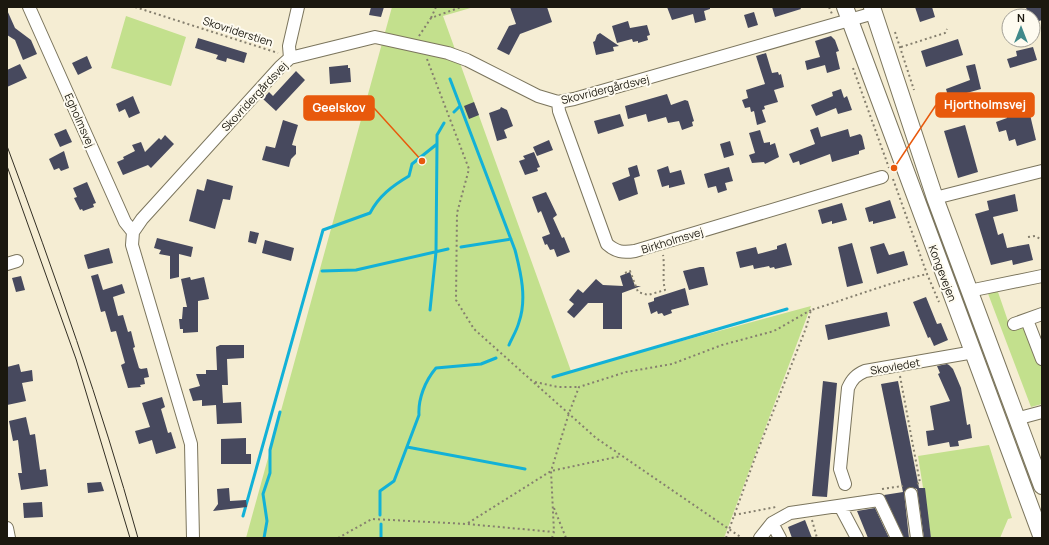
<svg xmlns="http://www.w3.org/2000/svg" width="1049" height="545" viewBox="0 0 1049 545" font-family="Manrope,sans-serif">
<rect width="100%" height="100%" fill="#f5edd3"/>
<path fill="#c3e08d" d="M392 7H474L443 16 571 371 811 306 724 538H246Z
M126 16 186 37 171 86 111 68Z
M987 291 998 292 1009 324 1033 320 1042 343V404L1031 407Z
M989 445 1012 518 1008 519 1000 538H931L918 456Z"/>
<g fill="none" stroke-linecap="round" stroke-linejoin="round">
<path stroke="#12b1d7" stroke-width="3" d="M450 79 515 250C521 273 527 299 519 322 517 330 512 338 509 345
M454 112 460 106
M461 247 511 239
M322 271 356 270 448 249
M430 310 436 252 437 144
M553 377 787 309
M407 447 525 469
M380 515V491L394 481 419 415C418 399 425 381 436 368L481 364 496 358
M243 516 323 230 370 213C379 196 392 186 409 176L412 164 437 144V135L444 123
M381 524V538
M264 538 267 521 263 494 270 473V450L280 412"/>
</g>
<path fill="#47495e" d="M371 7H384L381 17 369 15Z
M510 7H547L552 22 520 34 509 55 497 49 509 26 516 24Z
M667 7H710V9L704 11 706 20 695 23 693 14 672 20Z
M772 7H800L801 9 775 17Z
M915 7H932L935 17 920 22Z
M1026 7H1042V20L1033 23V16H1028Z
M7 10 15 28 31 40 37 54 23 60 15 40 7 35Z
M754 12 758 25 748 28 744 15Z
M628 21 630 28 647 25 650 35 647 36 648 40 638 43V41L633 42 632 39 617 43 612 26Z
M600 33 619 46 613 47 614 51 596 55 593 42 595 41 597 35Z
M831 36 835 40 839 51 836 52 840 69 827 73 825 65 807 70 805 61 820 57 815 41Z
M198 38 247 53 244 63 227 58 226 62 216 59 218 55 195 48Z
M958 39 963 55 926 67 921 51Z
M1033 47 1037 60 1010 68 1007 59 1017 56 1016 51Z
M766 53 772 73 778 72 779 75 781 74 784 87 774 90 778 102 764 106 765 109 762 110 766 122 757 125 754 111 751 112 750 107 745 108 742 100 748 98 746 90 765 84 756 56Z
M87 56 92 68 78 75 72 63Z
M20 64 27 78 7 87V70Z
M975 64 981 89 963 94 966 107 952 110 946 89 970 80 966 66Z
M348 65V68H350L351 82 330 84 329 67Z
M296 71 305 80 276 111 263 99 269 92 273 96Z
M841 89 844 98 847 96 852 110 838 114 836 108 816 116 811 105 833 96 832 92Z
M667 94 671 105 685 100 688 101 694 121 692 122 693 126 682 130 679 121 668 123 666 117 648 122 646 114 628 119 625 106Z
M133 96 140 113 129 118 125 109 119 112 116 104Z
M474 102 479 115 469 119 464 106Z
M1027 102 1036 140 1017 146 1015 139 1009 141 1006 130 999 132 996 122 1007 118 1005 110 1017 107V105Z
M501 107 507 110 513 126 504 130 507 138 497 141 489 113 500 109Z
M620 114 624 126 598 134 594 121Z
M283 120 298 125 292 145 296 146V154L291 159 289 167 262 160 266 146 275 148Z
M965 125 978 172 958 178 944 131Z
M818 127 821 137 848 129 850 137 860 134 862 136 865 149 859 151V154L832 162 830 154 800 165 799 161 793 163 789 154 815 144 810 130Z
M66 129 72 142 60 147 54 134Z
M760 130 764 143 770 142V145L775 143 779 157 765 164 764 162 752 163 749 155 755 153 749 133Z
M165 135 174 144 151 168 148 165 123 175 117 162 124 159 123 157 135 151 132 145 141 142 145 152 159 138 161 140Z
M549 140 553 150 537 156 533 147Z
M730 141 734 155 724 158 720 144Z
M64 151 69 168 61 171 59 168 54 170 49 159Z
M534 152 540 167 537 168 538 171 525 175 519 161 525 159 523 156Z
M637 165 640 176 634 178 638 194 619 201 612 183 630 176 628 168Z
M668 166 670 173 681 170 685 184 669 188V185L662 187 657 170Z
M729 167 733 181 725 183 727 190 718 193 716 186 708 188 704 174Z
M207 179 233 186 230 200 223 199 215 229 189 221 197 189 204 191Z
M87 182 96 203 93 204 94 207 83 211 82 209 80 210 74 198 77 197 73 188Z
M546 192 557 215 553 218 562 238 564 237 570 252 557 257 554 249 550 250 547 244 545 245 542 237 550 234 541 211 538 213 532 197Z
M1015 194 1018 211 993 217 998 235 1003 233 1007 248 1029 244 1033 260 1013 265 1012 260 991 265 975 214 989 210 987 201Z
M890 200 896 218 873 224V221L869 222 865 208Z
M842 203 847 220 832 224V221L822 224 818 210Z
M250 231 259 233 256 244 248 242Z
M157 238 193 247 191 257 179 254V277L170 279V256L159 254 161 250 154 248Z
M265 240 294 248 291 261 262 253Z
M786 243 792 265 775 269 774 267 770 268 769 266 754 269 753 265 740 268 736 252 756 247 758 254 777 249V246Z
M852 243 863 283 847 287 838 247Z
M884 243 889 255 904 251 908 265 877 274 870 247Z
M109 248 113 263 88 269 84 255Z
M700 267H704L708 285 689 290 683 271Z
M630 272 635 286H641L622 293V329H603V303H588L574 318 567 312 574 304 569 300 578 289 583 293 596 279 603 285 623 286 620 276Z
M98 274 103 290 122 284 125 293 113 297 118 316 123 315 128 332 131 331 135 347 133 348 139 368 141 369 147 368 149 377 144 378 145 384 140 385 141 387 128 388 121 365 125 363 116 331 111 332 105 311 101 312 91 276Z
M21 276 25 290 16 292 12 278Z
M190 277 191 280 204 277 209 299 198 301V332L183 333V329H180L179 319H182L183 307H187L181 279Z
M685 288 689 305 671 310 672 313 664 316 662 313 658 314 657 311 651 314 648 303 654 301V298Z
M926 297 937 324 941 323 948 340 934 346 930 337 928 338 913 302Z
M887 312 890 326 828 340 825 325Z
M220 345H244V358L227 359 228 385H222L223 403 241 402 242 423 217 424 216 405 202 406V400L193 401 189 389 200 386 196 374H206V370H217L216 347Z
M19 364 21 372 32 370 33 381 22 383 26 401 7 405V367Z
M947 364 949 365 953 369 961 388 967 425 970 424 972 438 958 441 959 446 950 447 949 442 928 446 926 431 934 430 930 406 950 401 938 374 940 373 937 366Z
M823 381 837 383 827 497 812 496Z
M898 381 919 488H925L931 538H924L917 489 910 487 904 492 909 538H904L884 495 903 492 881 384Z
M162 397 165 407 161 409 168 433 171 432 176 448 156 454 152 440 139 444 135 431 150 427 142 403Z
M26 417 30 435 35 434 40 470 46 469 48 486 21 490 18 473H22L18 440 13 441 9 421Z
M246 438V454H251V464H221V439Z
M101 482 104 491 88 493 87 483Z
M229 488 230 501 246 500 247 507 213 511 218 504 217 489Z
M42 502 43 517 24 518 23 503Z
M875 508 889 538H868L857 511Z
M805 520 812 538H792L788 527Z"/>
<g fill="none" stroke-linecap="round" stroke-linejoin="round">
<defs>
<path id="minor" d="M29 7 125 222 133 232
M290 58 289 46 298 7
M558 102 559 111 607 244C616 252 623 253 635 251L882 177
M935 198 1042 171
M7 264 17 261
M969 291 1042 276
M1027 320 1042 359
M1014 324 1042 314
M1016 419 1042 412
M845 484 840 469 848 388C852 379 856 375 865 371L974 352
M911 494 917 538
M840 506 857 538
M772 523 780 538
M7 528 9 538
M193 538 191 444 132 245 133 232 142 219 280 67 290 58 375 37 448 53 467 60 538 96 558 102 574 99 874 13
M760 538 772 523 790 513 879 500 897 538"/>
<path id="major" d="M845 7 1042 538
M872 7 935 198 1042 486"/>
</defs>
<use href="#minor" stroke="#7b755d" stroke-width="14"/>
<use href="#major" stroke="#7b755d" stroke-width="18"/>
<path stroke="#857f6e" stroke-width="2" stroke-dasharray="2 3" stroke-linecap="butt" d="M135 7 278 53
M829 7 832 14
M431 18 436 7
M895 32 914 90
M419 36 431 18 461 7
M901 47 945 33 947 29
M427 59 469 169 457 213 456 300 474 329 596 438 742 538
M853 68 889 168
M893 179 927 274 939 302
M1028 237 1035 236 1042 240
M625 273 630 271 638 292 648 295 665 290C662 278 665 267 663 255
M900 376 920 483 915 484
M535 382 558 387H579
M882 489 903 486
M554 508 566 538
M734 515 776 507
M812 520 817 538
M468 523 551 471 621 456
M338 538 372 519 467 524 554 532 551 471 569 413 579 387 626 372 672 364 722 345 774 331 811 310
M552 538 554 532
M726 538 756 455 806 328 811 310C850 298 888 283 927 274"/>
<use href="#minor" stroke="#fff" stroke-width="12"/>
<use href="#major" stroke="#fff" stroke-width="16"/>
<path stroke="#332f24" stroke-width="1" d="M7 146C55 275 101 405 138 538
M7 166 76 359 130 538"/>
</g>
<g text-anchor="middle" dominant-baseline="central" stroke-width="4" stroke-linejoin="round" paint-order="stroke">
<g font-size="11" fill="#1b180f" stroke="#fefbf0">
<text transform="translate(238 31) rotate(18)">Skovriderstien</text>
<text transform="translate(605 89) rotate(-14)">Skovridergårdsvej</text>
<text transform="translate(254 96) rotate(-47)">Skovridergårdsvej</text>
<text transform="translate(80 120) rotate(66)">Egholmsvej</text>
<text transform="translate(672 240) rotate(-17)">Birkholmsvej</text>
<text transform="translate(943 273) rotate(69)">Kongevejen</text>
<text transform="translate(895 366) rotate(-10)">Skovledet</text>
</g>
</g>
<path fill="none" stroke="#e8590c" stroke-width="1.5" d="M894 168L936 105M422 161L374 108"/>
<g fill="#e8590c" stroke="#fefbf0" stroke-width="1.5">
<circle cx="894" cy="168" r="4"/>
<circle cx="422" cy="161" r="4"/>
</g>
<g fill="#e8590c" stroke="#e8590c" stroke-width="1.5">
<rect x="936" y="93" width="98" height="24" rx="4"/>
<rect x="304" y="96" width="70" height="24" rx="4"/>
</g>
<g font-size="12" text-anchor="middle" font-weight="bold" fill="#fff">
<text x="985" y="109">Hjortholmsvej</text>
<text x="339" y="112">Geelskov</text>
</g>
<rect width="1049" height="545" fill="none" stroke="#1b180f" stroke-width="16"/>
<g transform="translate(1021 28)"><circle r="19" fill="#fefbf0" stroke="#a3a096"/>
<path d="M0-3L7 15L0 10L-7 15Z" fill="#41898a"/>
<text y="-6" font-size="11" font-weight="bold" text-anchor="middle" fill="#1b180f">N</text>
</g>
</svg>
